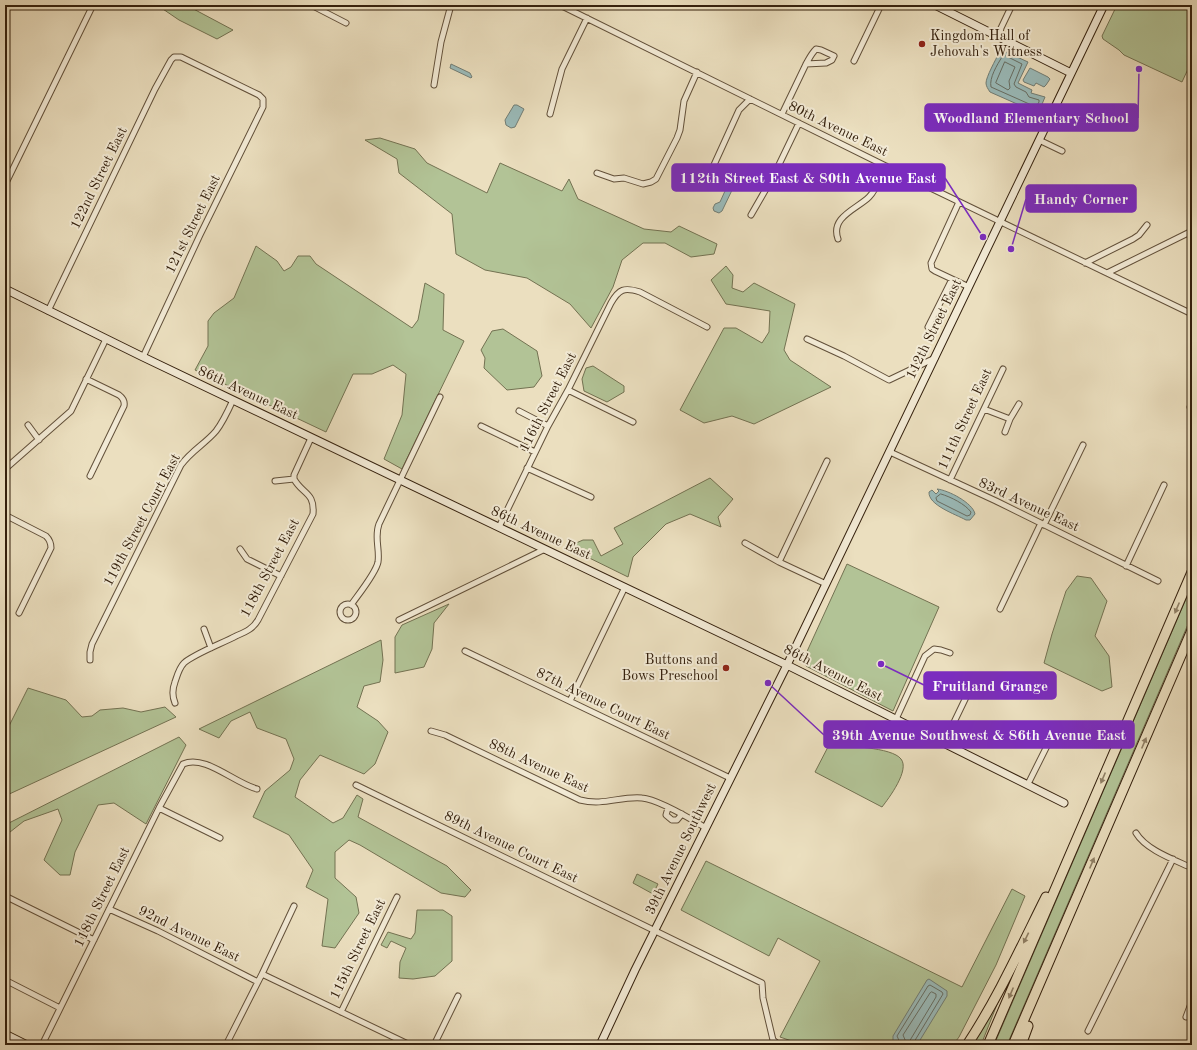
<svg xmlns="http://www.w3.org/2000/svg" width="1197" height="1050" viewBox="0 0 1197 1050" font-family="'Old Standard TT',serif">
<rect width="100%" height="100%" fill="#ebdfbf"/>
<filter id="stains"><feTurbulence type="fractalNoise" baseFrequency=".005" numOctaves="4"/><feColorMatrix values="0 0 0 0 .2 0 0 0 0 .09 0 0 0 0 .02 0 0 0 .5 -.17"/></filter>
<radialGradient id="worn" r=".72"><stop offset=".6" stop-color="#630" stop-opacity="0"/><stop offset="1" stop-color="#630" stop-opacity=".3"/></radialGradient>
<path fill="#b2c396" stroke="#737252" d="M157 5H186L233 30 217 39 179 20Z
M1117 5H1192V67L1188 69 1182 82 1124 55 1119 50 1103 39 1102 36Z
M380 138 415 149 427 163 487 193 500 163 562 191 569 179 578 199 644 229 671 232 679 226 717 244 714 254 691 257 665 243H643L622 260 613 287 591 328 570 304 527 278 485 270 456 254 452 214 399 173 397 159 365 140Z
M256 246 277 261 284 271 291 267 298 256H310L316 264 412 328 418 320 425 283 444 294 443 330 464 341 402 469 384 459 402 415 406 374 393 365 372 374H353L326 432 195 370 208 346V321L214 313 234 298Z
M726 266 733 275 732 288 743 292 754 283 795 304 784 350 790 360 831 387 754 424 732 416 704 423 680 410 724 328H736L762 343 769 332 770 311 726 304 711 280Z
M503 329 537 351 542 376 534 387 507 390 484 368 485 358 481 350 492 331Z
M593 366 624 386V392L607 402 584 391 582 379 586 368Z
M710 478 733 499 718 517 721 527 690 514 666 524 633 557 628 577 567 547 583 540H593L601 556 623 544 614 528Z
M847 564 939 607 893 711 806 666 804 658Z
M1077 576 1091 578 1107 601 1095 636 1109 656 1112 687 1102 691 1044 663 1052 634 1066 591Z
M1192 585V615L1007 1045H994Z
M449 604 434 623 432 649 424 667 395 673V637L402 625Z
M381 640 383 660 380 682 364 686 357 707 378 721 388 732 375 764 364 774 320 755 300 780 295 797 333 823 343 818 357 795 363 799 358 817 447 866 471 890 465 897 441 893 360 845 349 840 335 852V878L356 897 359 913 335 948 322 946 328 899 306 887 313 870 289 835 253 817 265 791 290 770 294 759 286 739 257 728 250 712 231 721 219 738 199 729Z
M28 688 66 700 82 717 92 716 100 710 123 708 141 712 165 707 176 717 5 796V734Z
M179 737 186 745 146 824 114 803 98 805 75 852 70 875H60L44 860 62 820 58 809 24 821 5 836V825Z
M829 745C845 746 892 747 901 759 910 770 889 798 882 807L815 772Z
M706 861 962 987 1012 889 1025 896 996 965 959 1037 953 1045H803L780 1037 820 961 778 938 769 956 681 910Z
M637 874 658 884 653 894 633 883Z
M417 910H443L452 916V961L435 976 413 979 399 978 400 962 406 948 391 941 387 948 381 945 388 932 411 939 415 933Z
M998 1002 981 1045H971L996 1005Z"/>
<path fill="#9abbba" stroke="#717d75" d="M1006 52 1028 62 1018 83 1032 90 1031 93 1045 97 1040 109 1035 112 990 92C988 89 986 86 986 83 986 77 996 59 999 53Z
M451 64 470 73 472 77 471 78 450 68Z
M1030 68 1048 77 1050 79 1046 85 1044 87 1036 83 1034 86 1024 82 1023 80Z
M514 105H517L524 109 515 127 511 128 506 125 505 120Z
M732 178 735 180 734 186 722 211 719 213 714 211 713 208 715 204 720 202 730 180Z
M937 489C948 490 973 503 975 514L970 520H966C955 514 928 505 929 492L932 490 936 494 939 491Z
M929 979 947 991V996L917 1045H898L893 1040V1036L927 980Z"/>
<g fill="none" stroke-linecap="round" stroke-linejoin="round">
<path stroke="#676e64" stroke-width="1" d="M1006 56 1022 64 1014 84 1016 87 1026 92 1029 97 1039 100V102L1036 107 991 87C989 78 997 65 1002 57Z
M1005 62 1015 67 1009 81 1010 88 1008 90 996 83Z
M941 494C951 497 965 504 971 512L970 515 967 516 937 501 936 498Z
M932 992 936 994V997L909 1042H906L903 1035 930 993Z
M901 1045 897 1036 928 986 930 985 942 992 943 994 914 1042V1045"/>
<defs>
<path id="street" d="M311 5 346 23
M560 5 916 181 1192 314
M999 37 1001 28 1012 5
M854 61 881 5
M434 85 441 42 451 5
M550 114 562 69 587 18
M782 114 806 64C809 59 811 54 816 49L821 50 834 56 832 60 826 63 806 64
M1039 140 1062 151
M597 173 614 179 624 178 643 184 651 182 656 179 677 138 680 130 684 101 697 72
M713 180 712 173 713 167 739 110 750 99
M5 185 93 5
M959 202 931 263 932 269 935 271 969 287
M751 215 774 175 799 123
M838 239C830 217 857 209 869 197 877 189 881 176 886 166
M1085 263 1133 239 1139 235 1147 225
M1107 273 1192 231
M48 311 155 89 171 60 174 57H181L259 95 263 99V107L200 235 143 357
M928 327 952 279
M807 339 844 356 889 380 935 358
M86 379 119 395C123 398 125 401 124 406L90 476
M568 390 633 422
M1192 402 1190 407 1192 415
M984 409 1010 419 1005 432
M519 411 548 426
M1010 419 1019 404
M28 425 39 440
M481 426 535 452
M890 452 996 501 1158 581
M527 468 591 497
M5 469 71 411 106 339
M294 479V475L311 438
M950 480 1003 369
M275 481 294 479
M5 515 46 536C50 540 51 543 51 548L19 613
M1044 525 1083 445
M499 527 548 426 568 390 611 303C619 289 624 287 640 292L707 327
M745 543 779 562 826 584
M240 549 247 559 281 576
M779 562 827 461
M1126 566 1164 485
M340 612a8 8 0 1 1 16 0a8 8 0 1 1-16 0Z
M351 605C358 595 376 573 378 562 380 549 374 537 379 524L440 397
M1000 609 1041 523
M399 620 545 549
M204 629 211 648
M465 651 730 778
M90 660V652L92 644 181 465C192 450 205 444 216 431 223 422 228 411 233 400
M570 701 625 587
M175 703C172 696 172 690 175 682 177 676 179 668 184 663 194 654 223 643 236 636 245 632 253 629 258 620L313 514C315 492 302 494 294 479
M896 719 925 656 934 649 941 650 950 653
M431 731 445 735 580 800C604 806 620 796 642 798 657 799 691 819 706 828
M944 743 970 689 977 680 985 677
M1028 784 1049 742
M356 785 762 983 763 998 773 1040 779 1045
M159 808 220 838
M668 808 666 815 672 820H677L682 814
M1136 833C1146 850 1175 860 1192 868
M5 896 94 940
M109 909 158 931 258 982
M262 974 410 1045
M5 980 60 1008
M341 1012 397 897
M1186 1017 1192 1001
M1088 1031 1173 859
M42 1045 159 808 183 764C205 754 234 783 257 789
M226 1045 262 974 294 906
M434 1045 458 996"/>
<path id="secondary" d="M935 5 1071 73
M5 289 143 357 787 665 1064 803
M5 1034 27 1045
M600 1045 635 970 787 665 1104 5"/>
<path id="highway" d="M967 1045C998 998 1021 947 1046 897
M988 1045 1192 572
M1013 1045 1192 630
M1021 1045 1028 1026"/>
</defs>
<use href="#street" stroke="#62503a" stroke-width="7"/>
<use href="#secondary" stroke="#34200d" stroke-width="9"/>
<use href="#highway" stroke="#34200d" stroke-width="11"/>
<use href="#street" stroke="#f2ead5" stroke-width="5"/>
<use href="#secondary" stroke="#f2ead5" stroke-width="7"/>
<use href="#highway" stroke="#ebdfbf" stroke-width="9"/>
</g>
<defs><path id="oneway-solid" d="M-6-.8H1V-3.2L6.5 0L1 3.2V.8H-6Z"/></defs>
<g fill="#908066">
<use href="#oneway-solid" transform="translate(1177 608) rotate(113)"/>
<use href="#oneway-solid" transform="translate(1144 743) rotate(-67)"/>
<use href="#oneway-solid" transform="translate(1103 778) rotate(113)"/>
<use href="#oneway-solid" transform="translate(1092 863) rotate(-67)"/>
<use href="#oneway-solid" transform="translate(1026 938) rotate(116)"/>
<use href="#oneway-solid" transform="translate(1011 993) rotate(113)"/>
</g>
<g fill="#8f2418" stroke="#f2ead5" stroke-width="1.5">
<circle cx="922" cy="44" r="4"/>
<circle cx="726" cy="668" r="4"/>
</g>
<g text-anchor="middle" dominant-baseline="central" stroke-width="4" stroke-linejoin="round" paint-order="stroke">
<g font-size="14" fill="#34200d" stroke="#f2ead5" text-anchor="start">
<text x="930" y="36">Kingdom Hall of<tspan x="930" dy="16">Jehovah's Witness</tspan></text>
<text x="718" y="660" text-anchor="end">Buttons and<tspan x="718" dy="16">Bows Preschool</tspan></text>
</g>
<g font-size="14" fill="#34200d" stroke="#f2ead5">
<text transform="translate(838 129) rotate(26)">80th Avenue East</text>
<text transform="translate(99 178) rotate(-64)">122nd Street East</text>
<text transform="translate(193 224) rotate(-64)">121st Street East</text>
<text transform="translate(934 329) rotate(-64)">112th Street East</text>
<text transform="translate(248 393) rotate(25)">86th Avenue East</text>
<text transform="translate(548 402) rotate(-63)">116th Street East</text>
<text transform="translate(965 419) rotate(-65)">111th Street East</text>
<text transform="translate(1029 505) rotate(25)">83rd Avenue East</text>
<text transform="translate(142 520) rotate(-62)">119th Street Court East</text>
<text transform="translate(541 533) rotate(25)">86th Avenue East</text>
<text transform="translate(270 568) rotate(-62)">118th Street East</text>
<text transform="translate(833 673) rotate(27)">86th Avenue East</text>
<text transform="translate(603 704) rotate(26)">87th Avenue Court East</text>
<text transform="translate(539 766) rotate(25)">88th Avenue East</text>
<text transform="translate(511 847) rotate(26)">89th Avenue Court East</text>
<text transform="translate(681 849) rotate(-64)">39th Avenue Southwest</text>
<text transform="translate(102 897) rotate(-64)">118th Street East</text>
<text transform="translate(189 934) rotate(26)">92nd Avenue East</text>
<text transform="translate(358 949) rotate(-64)">115th Street East</text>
</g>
</g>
<path fill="none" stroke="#7b2cbf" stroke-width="1.5" d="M1139 69L1138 118M983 237L945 178M1011 249L1026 199M881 664L924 685M768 683L824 735"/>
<g fill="#7b2cbf" stroke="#f2ead5" stroke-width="1.5">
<circle cx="1139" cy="69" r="4"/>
<circle cx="983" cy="237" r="4"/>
<circle cx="1011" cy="249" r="4"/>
<circle cx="881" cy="664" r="4"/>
<circle cx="768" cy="683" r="4"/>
</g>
<g fill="#7b2cbf" stroke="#7b2cbf" stroke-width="1.5">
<rect x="925" y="104" width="213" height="27" rx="4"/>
<rect x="672" y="164" width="273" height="27" rx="4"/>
<rect x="1026" y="185" width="110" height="27" rx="4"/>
<rect x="924" y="672" width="132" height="27" rx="4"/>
<rect x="824" y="721" width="310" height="27" rx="4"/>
</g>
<g font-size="15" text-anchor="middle" font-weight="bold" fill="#fff">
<text x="1031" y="123">Woodland Elementary School</text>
<text x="808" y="183">112th Street East &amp; 80th Avenue East</text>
<text x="1081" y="204">Handy Corner</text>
<text x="990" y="691">Fruitland Grange</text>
<text x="979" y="740">39th Avenue Southwest &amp; 86th Avenue East</text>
</g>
<rect width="1197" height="1050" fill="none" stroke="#ebdfbf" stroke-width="20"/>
<rect x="6" y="6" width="1185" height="1038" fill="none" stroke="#34200d" stroke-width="2"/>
<rect x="10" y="10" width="1177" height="1030" fill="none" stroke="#34200d"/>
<rect width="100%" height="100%" filter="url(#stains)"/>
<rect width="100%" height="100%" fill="url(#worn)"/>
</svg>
